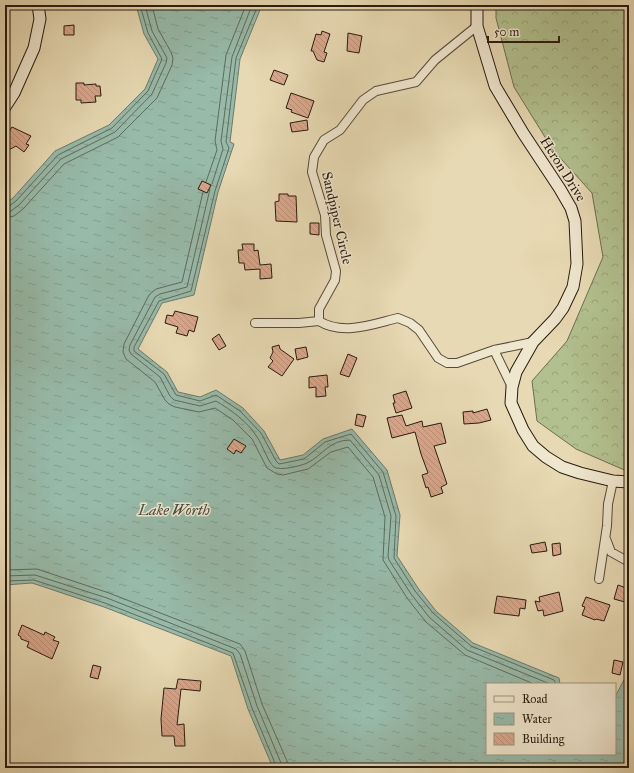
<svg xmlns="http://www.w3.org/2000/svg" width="634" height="773" viewBox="0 0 634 773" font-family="'IM FELL Great Primer',serif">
<defs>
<pattern id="forest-crowns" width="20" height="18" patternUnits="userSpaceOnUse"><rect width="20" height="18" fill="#b2c08f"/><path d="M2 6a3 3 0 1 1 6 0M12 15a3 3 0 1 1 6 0" fill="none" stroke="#99a47a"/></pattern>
<pattern id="water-ripples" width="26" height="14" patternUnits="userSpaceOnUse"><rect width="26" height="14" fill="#97baa9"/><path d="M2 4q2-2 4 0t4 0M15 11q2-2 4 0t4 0" fill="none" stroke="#829f90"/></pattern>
<pattern id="building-back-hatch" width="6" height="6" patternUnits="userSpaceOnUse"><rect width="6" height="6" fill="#daa88d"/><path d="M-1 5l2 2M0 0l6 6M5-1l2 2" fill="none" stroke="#bb9079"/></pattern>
</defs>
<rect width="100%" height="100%" fill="#e7d9b3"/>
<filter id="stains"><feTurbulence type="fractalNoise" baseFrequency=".005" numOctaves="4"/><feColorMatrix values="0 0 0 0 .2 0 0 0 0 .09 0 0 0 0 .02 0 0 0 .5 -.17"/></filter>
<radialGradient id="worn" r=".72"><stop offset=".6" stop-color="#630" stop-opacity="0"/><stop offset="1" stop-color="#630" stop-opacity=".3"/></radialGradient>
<path fill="url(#forest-crowns)" stroke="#6d6d50" d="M496 5H629V472L576 449 537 421 532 381 567 341 603 257 592 193 553 150 514 87 496 18Z"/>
<path fill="url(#water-ripples)" stroke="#6b7a6c" d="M136 5H262L240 59 230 142 234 144 218 192 194 295 162 303 138 349 167 372 178 392 200 397 216 390 243 408 264 431 280 460 303 455 323 439 352 429 387 470 400 515 397 556 418 588 436 611 473 643 559 678 560 684H487V754H615V697L625 678V710L629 723V768H273L248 709 231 656 104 607 32 583 5 585V204L13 198 55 151 109 125 145 89 158 59 144 34Z"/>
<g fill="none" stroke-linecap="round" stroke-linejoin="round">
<path stroke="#606a5c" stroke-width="1" d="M258 5 236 58 226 142 229 148 215 191 191 291 159 301 134 347V351L164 374 176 395 200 401 216 395 240 411 261 433 276 461 279 464 304 459 325 442 351 434 383 472 396 516 394 558 415 591 433 613 471 646 554 680 556 684
M206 182 217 150 215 141 226 55 246 5
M212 184 223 149 221 141 232 57 252 5
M210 189 187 287 160 294 155 297 130 345 129 350 131 354 160 377 170 396 174 400 200 406 216 401C231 410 248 422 257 437 263 445 267 461 274 467 279 471 301 466 307 463 322 456 329 440 350 440L379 475 391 516 388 556 389 560 411 594 429 617 467 650 550 684
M203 192 182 282 156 289 149 295 124 344 123 352 126 359 155 382 165 400 169 404 175 407 199 412 215 408 233 420 252 439 267 468 277 474 283 475 308 469 331 452 348 447 373 477 385 517 383 560 407 598 426 622 465 655 534 684
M5 207H8L16 201 58 155 112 128 148 91 162 59 148 33 140 5
M5 212 11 211 19 205 61 159 115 132 152 94 166 63 167 58 152 31 145 5
M5 218 14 216 23 209 64 164 118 137 157 98 172 65 173 58 171 52 158 29 152 5
M5 570 37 569 109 593 240 644 245 651 262 704 287 761 288 768
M5 576 35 575 107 598 236 649 240 654 257 706 281 763 282 768
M5 581 34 580 105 603 233 653 252 708 277 768"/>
</g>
<path fill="url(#building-back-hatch)" stroke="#281a10" d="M74 25V35H64V26Z
M322 31 330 34 324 52 327 53 324 62 317 60 313 51H311L316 34 321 35Z
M348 33 362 36 359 53 347 51Z
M274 70 288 75 284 85 270 80Z
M76 83H84V85L96 84V86H100L101 96H95L96 102 81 103V100H76Z
M291 93 314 101 308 118 291 112 292 110 286 108Z
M307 120 308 130 292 132 290 123Z
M12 127 31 136 26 144 29 145 24 152 16 146 5 152V138Z
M202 181 211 185 207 193 198 189Z
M279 194H288V196H296L297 222 276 221 275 202 279 201Z
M310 223H319V235L310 234Z
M242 244H254V251L258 250 260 265 271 264 272 278 260 279V269L245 270 244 263H239L238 250H243Z
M175 311 198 317 194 332 189 330 187 336 176 333 178 327 165 323 167 315 173 316Z
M219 334 226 346 219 350 212 339Z
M279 345 280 349 294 359 282 376 268 367 273 361 270 358 273 352 272 347Z
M306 347 308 357 297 360 295 349Z
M348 354 357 358 349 377 340 374Z
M327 375 328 387H325L326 396 316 397V387L309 388V377Z
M406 391 412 408 396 413 393 403H395L393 395Z
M487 409 491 420 479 423 464 424 463 412 473 411V413Z
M357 414 366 416 363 427 355 425Z
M402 415 406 426 422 421 423 427 441 423 446 443 434 446 447 484 441 487 443 493 431 497 428 487 426 488 422 475 428 473 421 454 415 432 392 438 387 418Z
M234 439 246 446 241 453 236 450 234 454 227 449Z
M545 542 547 551 532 553 530 545Z
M560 543 561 554 553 556 552 544Z
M618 585 629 589 625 602 614 599Z
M559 592 563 611 544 616 543 610 538 611 535 601 540 602 539 597Z
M497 596 526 600 525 609 520 608 519 616 494 613Z
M586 597 610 605 604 621 596 619 595 620 582 615 585 607 582 606Z
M22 625 44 635 45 632 55 637 53 640 59 642 52 659 27 647 29 642 21 639V637L18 635Z
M614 660 623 662 620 675 612 673Z
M93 665 101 667 98 679 90 677Z
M178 679 201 681 200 691 181 689 177 725 184 724 185 746H175L174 736H162L161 719 164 688 176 689Z"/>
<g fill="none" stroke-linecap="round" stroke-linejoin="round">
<defs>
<path id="street" d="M477 26 435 60 416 82 376 91 363 100 340 130 324 140 314 157 312 172 325 215 326 235 336 271 335 280 319 309V321C343 336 373 324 398 318L410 323 419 330 438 358 447 363H457L494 350 533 342
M255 323H299L319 321
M494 350 512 387
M606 539 611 552 629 562
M599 579 607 526 608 504 613 481"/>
<path id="secondary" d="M477 5V26L495 86 523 133 560 189 571 208 575 221 577 264 573 287 563 308 555 319 533 342 516 372 512 387 511 403 523 430 533 446 546 457 562 467 580 473 613 481 629 482
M5 107 14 93 34 48 40 19 38 5"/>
</defs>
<use href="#street" stroke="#584a39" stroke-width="10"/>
<use href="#secondary" stroke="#281a10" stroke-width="13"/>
<use href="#street" stroke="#efe6ce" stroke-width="8"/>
<use href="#secondary" stroke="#efe6ce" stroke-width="11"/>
</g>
<g text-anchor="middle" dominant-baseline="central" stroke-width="3" stroke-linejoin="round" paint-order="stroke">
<g font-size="14" fill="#281a10" stroke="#efe6ce">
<text transform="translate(563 169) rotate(58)">Heron Drive</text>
<text transform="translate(337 218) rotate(77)">Sandpiper Circle</text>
</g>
<g font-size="15" font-style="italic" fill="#494a3e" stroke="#efe6ce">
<text x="174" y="510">Lake Worth</text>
</g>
</g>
<rect width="634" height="773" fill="none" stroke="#e7d9b3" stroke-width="20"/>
<rect x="6" y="6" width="622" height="761" fill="none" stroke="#281a10" stroke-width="2"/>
<rect x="10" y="10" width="614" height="753" fill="none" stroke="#281a10"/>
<rect x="486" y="683" width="130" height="72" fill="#efe6ce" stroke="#9f9482"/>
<rect x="494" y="696" width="20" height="6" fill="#efe6ce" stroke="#9f9482"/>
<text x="522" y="703" font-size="12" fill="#281a10">Road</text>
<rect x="494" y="713" width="20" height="12" fill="url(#water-ripples)" stroke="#9f9482"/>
<text x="522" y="723" font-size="12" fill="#281a10">Water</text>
<rect x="494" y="733" width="20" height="12" fill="url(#building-back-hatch)" stroke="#9f9482"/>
<text x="522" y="743" font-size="12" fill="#281a10">Building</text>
<path d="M488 36v6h71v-6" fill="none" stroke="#281a10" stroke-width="2"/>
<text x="494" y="36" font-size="12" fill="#281a10" stroke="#efe6ce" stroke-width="3" paint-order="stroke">50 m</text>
<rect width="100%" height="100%" filter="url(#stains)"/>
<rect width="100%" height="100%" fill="url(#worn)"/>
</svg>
